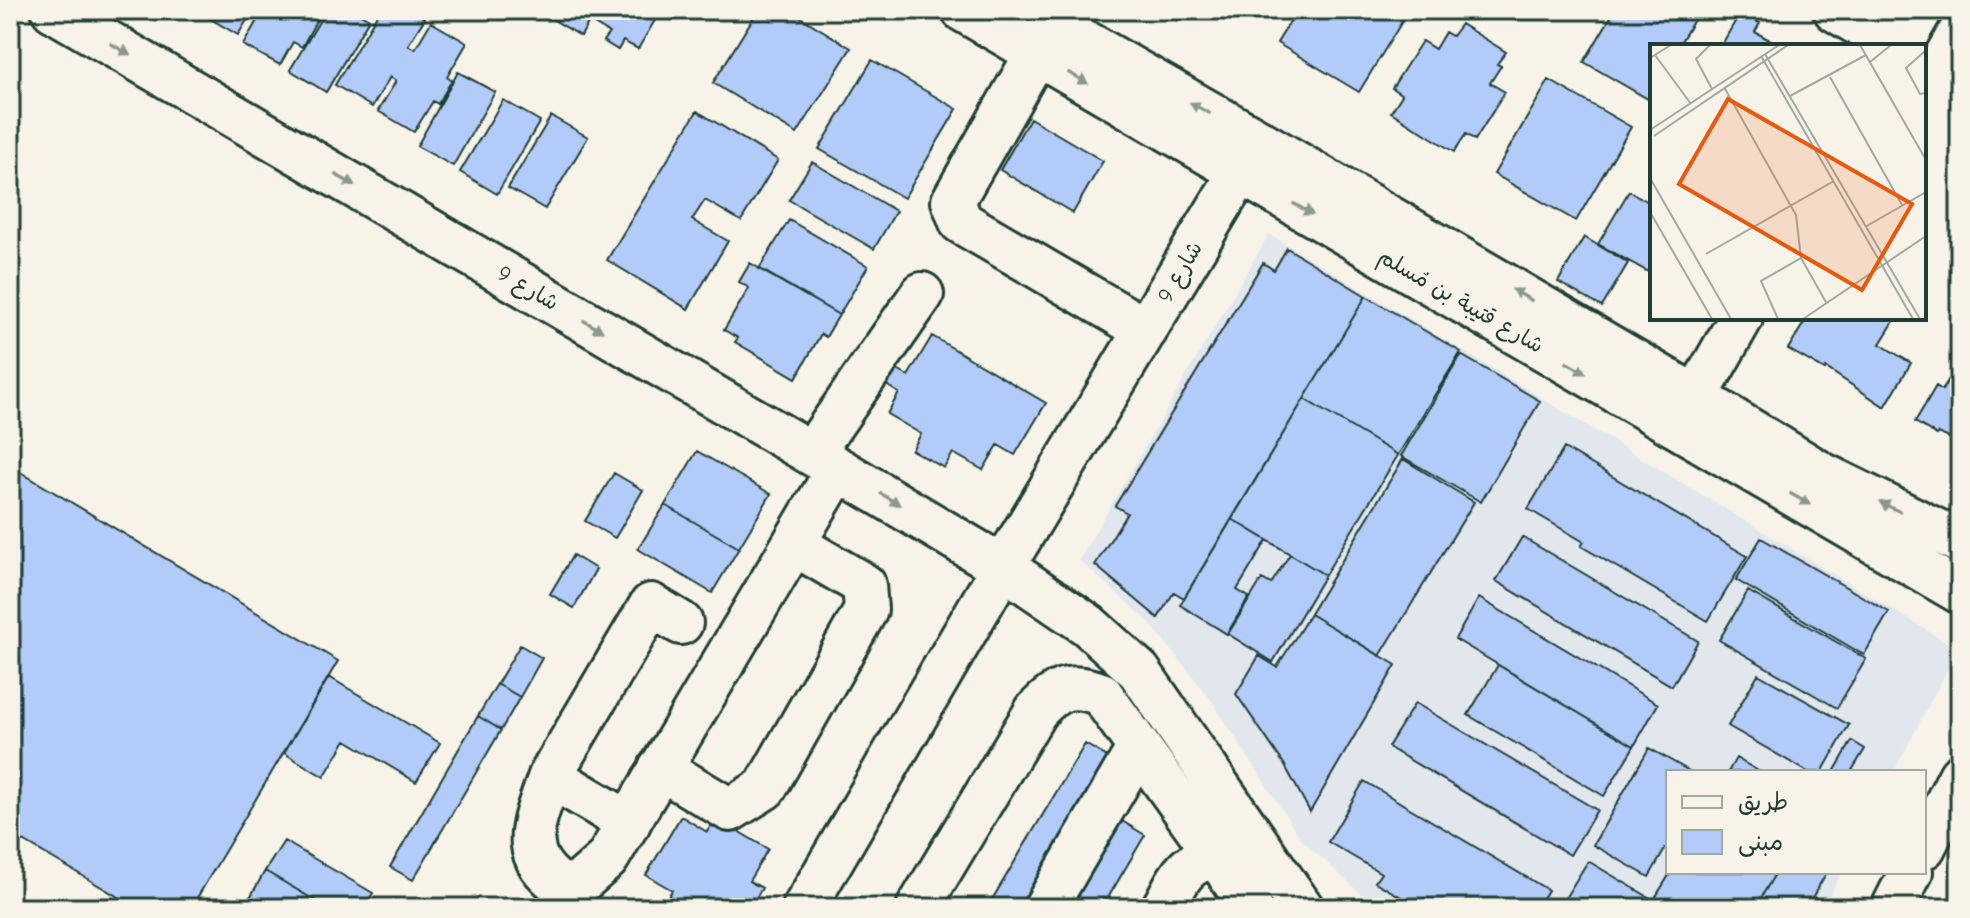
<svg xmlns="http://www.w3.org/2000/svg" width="1970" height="918" viewBox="0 0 1970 918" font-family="'Comic Neue','Playpen Sans Arabic',sans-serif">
<rect width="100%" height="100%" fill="#f7f3e8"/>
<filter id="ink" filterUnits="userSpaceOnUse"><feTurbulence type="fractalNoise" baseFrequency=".0125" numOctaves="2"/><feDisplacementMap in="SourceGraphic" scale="16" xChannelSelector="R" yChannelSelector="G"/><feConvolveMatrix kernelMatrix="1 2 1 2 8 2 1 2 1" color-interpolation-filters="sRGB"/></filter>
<g filter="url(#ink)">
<path fill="#e2e7ed" d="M1269 234 1958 649 1894 772H1668V872H1842L1823 908H1376L1301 839 1210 698 1148 621 1079 560Z"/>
<path fill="#b2cbf9" stroke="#1f3d34" stroke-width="2" d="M206 10H253L238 35 204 15Z
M263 10H322L302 47 293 42 280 65 243 45Z
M326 10H354L369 19 326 92 290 70Z
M380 10H411L425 18 408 45 415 49 431 22 467 43 447 77 452 80 438 104 433 101 414 132 378 111 396 81 390 77 372 107 335 85Z
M537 10H661L638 49 623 41 618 50 603 41 609 33 589 21 581 36Z
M758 10H789L851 48 797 134 713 83Z
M1297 10H1409L1359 92 1277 43Z
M1615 10H1700L1678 46H1652V91L1648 99 1584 62Z
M1740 13 1760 23 1755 32 1781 46H1721Z
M1461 24 1506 52 1497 64 1501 66 1490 83 1505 92 1475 140 1466 134 1454 152 1391 112 1402 95 1392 88 1422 41 1435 49 1445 32 1452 36Z
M872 60 957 109 904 198 819 149Z
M458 72 495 92 453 166 417 146Z
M1549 80 1631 127 1576 221 1494 174Z
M503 100 540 121 497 194 460 172Z
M697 111 778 160 741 221 705 200 692 220 728 241 688 309 607 260Z
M551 116 588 137 545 209 508 188Z
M1030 118 1103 161 1073 213 1000 170Z
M812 162 896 211 874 249 789 200Z
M1629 191 1652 204V274L1598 244Z
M789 220 868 266 839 315 759 269Z
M1584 237 1628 263 1602 307 1558 282Z
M1287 248 1366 296 1184 598 1174 592 1158 618 1095 565 1127 513 1115 506 1263 263 1274 270Z
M750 263 839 315 826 337 821 334 796 378 735 342 738 338 724 330 749 288 739 282Z
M1366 296 1461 352 1398 455 1304 399Z
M1807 318H1896L1880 344 1911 363 1885 407 1826 368 1825 370 1788 349Z
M932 336 1046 403 1015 455 998 445 983 470 953 453 944 468 912 450 921 434 887 414 899 393 883 383 892 367 908 376Z
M1461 355 1540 401 1481 502 1401 456Z
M1949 379 1960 385V443L1938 433 1937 435 1915 422 1936 386 1942 390Z
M1304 399 1398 455 1325 575 1232 519Z
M1564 448 1747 556 1708 621 1581 546 1584 542 1528 509Z
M697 451 771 494 739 548 665 505Z
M1403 459 1474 502 1380 656 1310 614Z
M10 466 338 661 191 908H137L10 833Z
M614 473 643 490 615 538 585 521Z
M665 505 739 548 712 593 638 549Z
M1232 519 1267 540 1237 590 1249 597 1227 634 1180 605Z
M1522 537 1698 641 1672 686 1496 581Z
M1761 538 1889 612 1864 655 1736 580Z
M1290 554 1325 575 1273 662 1228 634 1262 579 1271 584Z
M573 555 596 569 574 608 550 594Z
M1748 591 1866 659 1837 708 1719 640Z
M1479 598 1658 704 1634 746 1455 639Z
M1310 614 1396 665 1310 812 1284 764 1236 694 1259 656 1277 667Z
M520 645 542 658 520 697 497 684Z
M1498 665 1634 746 1604 796 1468 715Z
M1758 674 1849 725 1822 772H1808L1728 726Z
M329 677 440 743 416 782 346 740 324 777 284 753Z
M497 684 520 697 501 730 478 716Z
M1415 703 1597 810 1570 855 1388 747Z
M478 716 501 730 413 880 390 867Z
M1852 741 1865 749 1851 772H1834Z
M1085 744 1109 758 1020 908H987Z
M1649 748 1691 772H1668V844L1649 877 1593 845Z
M1736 758 1760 772H1728Z
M1364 781 1548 890 1537 908H1413L1415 905 1375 882 1381 873 1328 842Z
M681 816 707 832 716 818 768 849 749 881 762 888 750 908H662L672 890 646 875Z
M1122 821 1145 835 1102 908H1070Z
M284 841 373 893 364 908H328L265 871Z
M1588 861 1667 908H1559Z
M265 871 328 908H244Z
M1671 872H1776L1755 908H1671L1655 898Z
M1776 872H1827L1806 908H1755Z"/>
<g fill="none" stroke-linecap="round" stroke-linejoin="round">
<defs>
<path id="minor" d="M53 10 838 469 1003 567 1088 625 1139 671 1302 908
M963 10 1960 592
M1029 10 1259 141 1696 397 1822 474 1960 542
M1835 10 1895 46
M1900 46 1921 10
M1037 53 953 201 961 222 1146 330
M1696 397 1741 318
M812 453 922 294
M660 768 730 810 765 788 866 610 864 585 794 544
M550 776C534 823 515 855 564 887L582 881 607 859 838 469
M629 823 550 776 651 605 681 623
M1924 847 1960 776
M804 908 1003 567 1254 149
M918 908 1036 711C1058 687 1071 683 1101 694L1217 856 1251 908
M1045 908 1139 747
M1163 908C1179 880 1182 862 1217 856
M1893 908 1911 872"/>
</defs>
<use href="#minor" stroke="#1f3d34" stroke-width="48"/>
<use href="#minor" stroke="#f7f3e8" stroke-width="42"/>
</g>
<defs><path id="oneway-solid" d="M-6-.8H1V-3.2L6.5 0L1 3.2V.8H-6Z" transform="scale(2)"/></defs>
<g fill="#8b988e">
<use href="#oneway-solid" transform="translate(120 49) rotate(30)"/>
<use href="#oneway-solid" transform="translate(1078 78) rotate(30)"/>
<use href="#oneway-solid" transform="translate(1200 108) rotate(-151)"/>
<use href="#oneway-solid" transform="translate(345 180) rotate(30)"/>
<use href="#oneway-solid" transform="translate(1303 209) rotate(30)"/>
<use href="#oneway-solid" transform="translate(1522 295) rotate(-150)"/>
<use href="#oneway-solid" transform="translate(593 326) rotate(30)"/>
<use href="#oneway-solid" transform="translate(1576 368) rotate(30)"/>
<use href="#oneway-solid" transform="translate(890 499) rotate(31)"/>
<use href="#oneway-solid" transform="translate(1800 499) rotate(30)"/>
<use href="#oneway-solid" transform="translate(1890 507) rotate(-154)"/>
</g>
</g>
<g text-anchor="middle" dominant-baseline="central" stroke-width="7" stroke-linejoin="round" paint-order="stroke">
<g font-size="22" fill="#1f3d34" stroke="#f7f3e8">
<text transform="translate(1180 272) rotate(-60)">شارع 9</text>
<text transform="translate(528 288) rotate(30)">شارع 9</text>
<text transform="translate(1461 301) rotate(30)">شارع قتيبة بن مُسلم</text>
</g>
</g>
<g transform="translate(1650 44)">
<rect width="276" height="276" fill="#f7f3e8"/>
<path fill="none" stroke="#a1aaa0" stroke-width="2" d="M60 1 46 15 62 45M210 1 276 116M276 6 256 24 270 50 276 49M115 10 270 275M5 11 41 60M111 12 263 275M0 14 21 1M220 18 241 1M180 33 252 161M74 43 146 171 151 214 177 260M140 52 216 11M0 86 129 1M4 92 138 1M0 134 81 275M0 168 62 275M215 183 276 148M56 210 184 137M128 275 111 237 151 214M153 275 276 192"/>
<path fill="#e8590c" fill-opacity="0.15" stroke="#e8590c" stroke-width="4" d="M78 55 262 160 212 246 29 140Z"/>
<rect width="276" height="276" fill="none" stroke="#1f3d34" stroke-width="4"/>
</g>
<rect width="1970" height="918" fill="none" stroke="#f7f3e8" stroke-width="40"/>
<rect x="20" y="20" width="1930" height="878" fill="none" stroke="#1f3d34" stroke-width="3" filter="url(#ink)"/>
<rect x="1666" y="770" width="260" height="104" fill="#f7f3e8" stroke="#a1aaa0" stroke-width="2"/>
<rect x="1682" y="796" width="40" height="12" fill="#f7f3e8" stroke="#a1aaa0" stroke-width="2"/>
<text x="1738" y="810" font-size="24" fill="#1f3d34">طريق</text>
<rect x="1682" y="830" width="40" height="24" fill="#b2cbf9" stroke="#a1aaa0" stroke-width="2"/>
<text x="1738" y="850" font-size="24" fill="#1f3d34">مبنى</text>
</svg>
